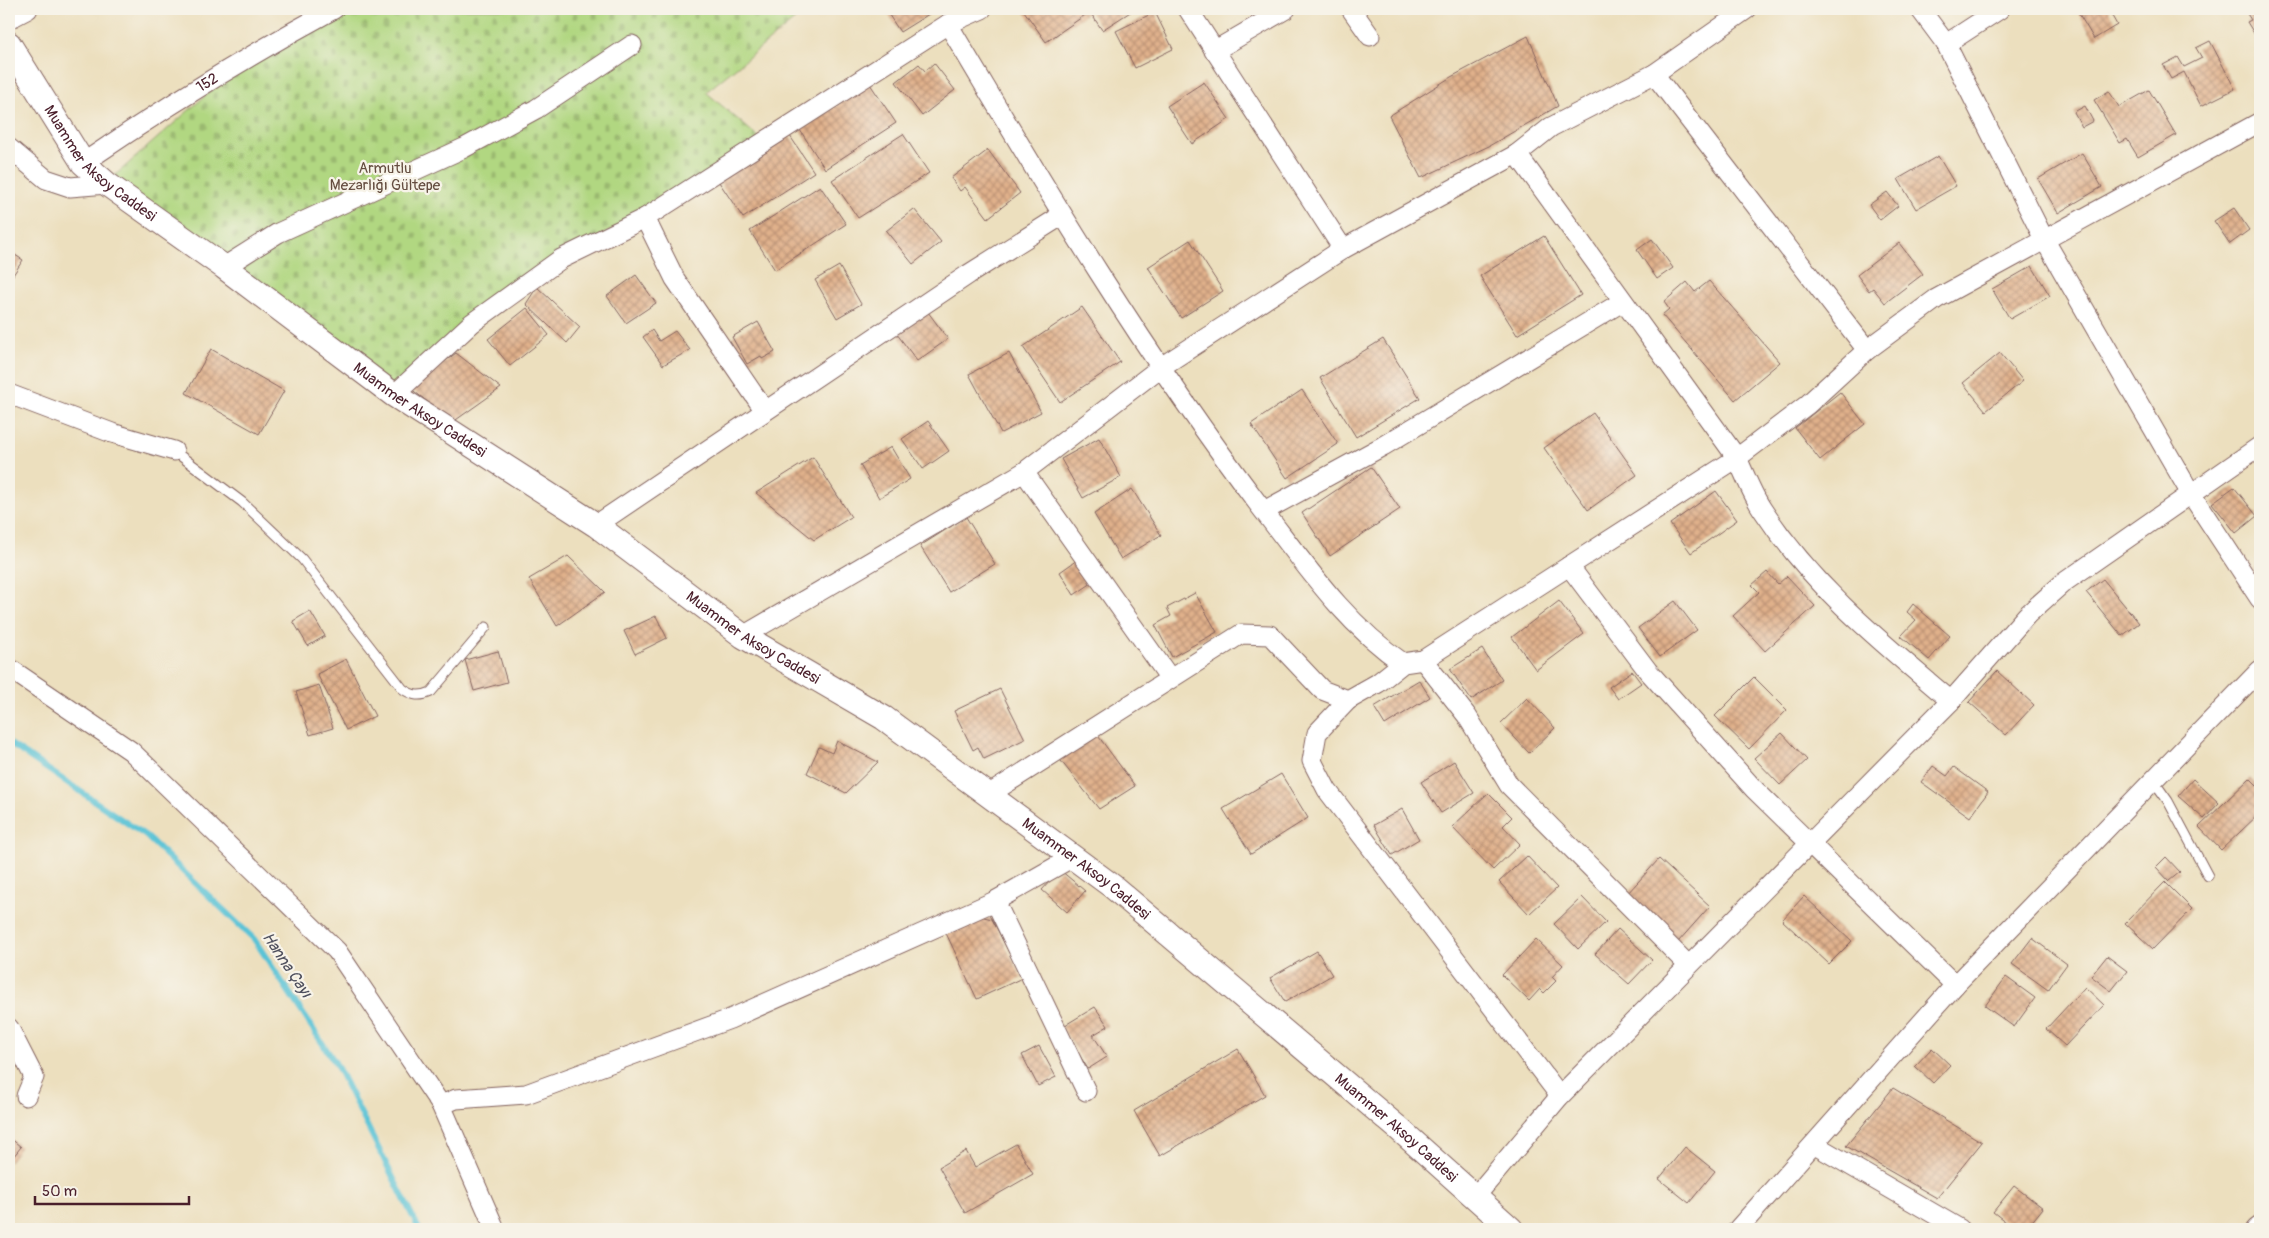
<svg xmlns="http://www.w3.org/2000/svg" width="2269" height="1238" viewBox="0 0 2269 1238" font-family="Pangolin,sans-serif">
<defs>
<pattern id="cemetery-stones" width="16" height="16" patternUnits="userSpaceOnUse" patternTransform="scale(1.25)"><rect width="16" height="16" fill="#b1d781"/><path d="M2 7V4a2 2 0 0 1 4 0v3zM10 15v-3a2 2 0 0 1 4 0v3z" fill="#9ab870"/></pattern>
<pattern id="building-cross-hatch" width="8" height="8" patternUnits="userSpaceOnUse" patternTransform="scale(1.25)"><rect width="8" height="8" fill="#e0b18b"/><path d="M0 0l8 8M0 8l8-8" fill="none" stroke="#b88f72"/></pattern>
</defs>
<rect width="100%" height="100%" fill="#f7f3e8"/>
<filter id="ink" filterUnits="userSpaceOnUse"><feTurbulence type="fractalNoise" baseFrequency=".02" numOctaves="2"/><feDisplacementMap in="SourceGraphic" scale="10" xChannelSelector="R" yChannelSelector="G"/><feConvolveMatrix kernelMatrix="1 2 1 2 8 2 1 2 1" color-interpolation-filters="sRGB"/></filter>
<filter id="wash" filterUnits="userSpaceOnUse"><feTurbulence type="fractalNoise" baseFrequency=".0096" numOctaves="4" result="noise"/><feDisplacementMap in="SourceGraphic" scale="20" xChannelSelector="R" yChannelSelector="G"/><feGaussianBlur stdDeviation="1.12" result="paint"/><feColorMatrix in="noise" values="0 0 0 0 0 0 0 0 0 0 0 0 0 0 0 0 0 1.4 0 .05"/><feComposite in="paint" operator="in"/></filter>
<g filter="url(#wash)">
<rect width="100%" height="100%" fill="#ecdfbe"/>
<path fill="url(#cemetery-stones)" stroke="#7e7b56" d="M348 9H808L706 92 764 142 561 259 394 395 112 178 255 52Z"/>
<g fill="none" stroke-linecap="round" stroke-linejoin="round">
<path stroke="#5ac3d6" stroke-width="6" d="M9 743 146 836 254 939 336 1064 419 1229"/>
</g>
<g id="blocks">
<path fill="url(#building-cross-hatch)" d="M885 9H937L900 32Z
M1028 9H1085L1088 13 1046 42 1024 11Z
M1088 9H1135L1102 30Z
M2076 9H2108L2117 25 2094 39Z
M2244 9H2260V43L2247 22 2251 20Z
M1155 12 1173 49 1135 68 1116 31Z
M1528 36 1558 106 1489 146 1421 178 1389 116 1451 77Z
M2210 41 2235 89 2201 106 2184 72 2171 79 2163 65 2178 57 2184 67 2202 58 2196 48Z
M934 63 955 90 922 116 896 82 919 64 925 71Z
M1204 82 1229 119 1192 144 1167 106Z
M870 84 896 123 825 169 800 130Z
M2149 90 2176 135 2138 157 2127 139 2120 143 2094 100 2109 91 2119 107Z
M2085 106 2093 121 2082 127 2074 112Z
M788 133 814 172 743 218 717 179Z
M903 134 929 173 858 218 832 180Z
M988 150 1020 193 988 218 965 187 960 191 951 178Z
M2082 153 2102 187 2058 213 2038 179Z
M1938 156 1956 186 1916 209 1898 179Z
M820 186 846 224 775 270 750 231Z
M1887 192 1898 206 1880 220 1869 205Z
M2234 208 2249 230 2230 244 2214 221Z
M914 209 941 242 913 264 886 231Z
M1544 236 1581 295 1517 335 1480 276Z
M1652 239 1673 268 1657 279 1637 250Z
M1190 240 1223 291 1181 318 1148 267Z
M1899 243 1923 274 1885 303 1873 288 1869 291 1857 275Z
M9 254 13 257 15 255 23 260 9 281Z
M839 266 861 304 837 318 815 280Z
M2032 266 2050 296 2010 319 1992 289Z
M636 275 656 303 626 323 607 296Z
M1709 281 1780 362 1735 400 1662 315 1669 309 1664 302 1687 282 1695 292Z
M537 287 580 327 567 343 526 304Z
M1082 307 1120 362 1060 402 1023 347Z
M527 308 549 335 510 366 488 339Z
M925 308 948 339 917 361 894 330Z
M758 322 775 352 762 359 761 356 747 364 732 337Z
M652 330 659 341 675 331 690 350 663 365 643 337Z
M1383 339 1420 398 1356 437 1320 378Z
M211 349 284 391 259 434 186 393Z
M456 353 501 388 453 422 410 388Z
M1009 353 1041 412 1001 433 969 374Z
M2000 353 2023 381 1986 411 1963 383Z
M1302 390 1338 444 1287 478 1251 424Z
M1840 392 1865 424 1820 460 1795 428Z
M1593 413 1637 475 1588 510 1544 448Z
M928 421 949 451 923 469 902 439Z
M1099 438 1121 477 1083 498 1061 459Z
M891 447 910 479 879 498 860 465Z
M813 457 851 517 814 540 756 493Z
M1371 467 1400 509 1330 556 1302 513Z
M2234 487 2257 516 2236 533 2212 503Z
M1132 489 1161 535 1121 559 1094 514Z
M1716 491 1737 520 1691 553 1670 524Z
M966 517 995 564 949 592 920 546Z
M568 556 605 592 557 626 529 579Z
M1077 560 1092 583 1074 595 1060 572Z
M2260 564V577L2254 569Z
M1767 572 1778 584 1787 576 1815 606 1765 651 1733 616 1759 592 1752 585Z
M2103 579 2139 623 2122 636 2086 592Z
M1195 593 1217 632 1172 657 1155 625 1171 616 1167 608Z
M1559 601 1584 634 1536 670 1512 637Z
M1675 601 1697 630 1660 657 1638 628Z
M1913 604 1950 636 1929 660 1901 636 1916 620 1907 612Z
M310 611 325 636 308 646 293 621Z
M656 616 667 638 635 654 624 631Z
M1482 649 1502 680 1471 700 1450 669Z
M498 651 507 682 474 691 465 660Z
M346 659 375 716 346 730 317 674Z
M1632 671 1641 683 1618 699 1609 687Z
M1997 671 2034 705 2006 735 1969 702Z
M1754 677 1787 710 1749 749 1715 716Z
M1419 680 1430 697 1385 725 1374 707Z
M319 685 333 728 310 735 296 692Z
M1000 689 1025 739 984 759 978 747 973 750 954 711Z
M1527 698 1555 728 1529 753 1501 723Z
M1096 733 1135 786 1099 809 1057 756Z
M1782 733 1807 760 1780 785 1754 758Z
M837 741 878 762 846 793 807 773 819 747 832 753Z
M1454 761 1474 793 1441 813 1421 782Z
M1933 766 1947 776 1954 767 1988 792 1970 817 1921 782Z
M1281 774 1308 818 1251 854 1223 809Z
M2250 778 2260 788V813L2221 850 2199 827Z
M2193 779 2219 803 2204 819 2178 796Z
M1488 793 1512 817 1503 826 1520 844 1493 870 1452 827Z
M1402 809 1419 839 1392 855 1374 825Z
M1527 856 1557 888 1529 914 1499 882Z
M2166 857 2180 872 2169 881 2156 867Z
M1659 859 1710 906 1678 942 1626 895Z
M1060 870 1085 891 1067 912 1042 890Z
M2165 882 2192 909 2153 949 2125 923Z
M1804 896 1852 941 1829 964 1782 920Z
M1582 897 1606 922 1578 949 1554 924Z
M976 915 992 919 1022 978 977 999 945 931Z
M1618 929 1652 960 1629 984 1595 954Z
M2032 938 2067 964 2048 990 2012 964Z
M1536 939 1563 965 1552 977 1556 981 1544 993 1540 989 1529 1001 1502 975Z
M1317 951 1332 975 1285 1002 1270 978Z
M2107 956 2127 971 2111 991 2091 976Z
M2006 977 2035 998 2014 1027 1985 1006Z
M2085 987 2104 1005 2065 1046 2046 1029Z
M1095 1007 1108 1026 1093 1035 1107 1057 1088 1069 1062 1027Z
M1039 1046 1056 1077 1038 1086 1022 1055Z
M1932 1048 1950 1065 1933 1083 1915 1066Z
M1238 1049 1265 1095 1160 1156 1134 1111Z
M1893 1088 1982 1142 1937 1198 1846 1146Z
M9 1137 21 1147 9 1162Z
M1016 1144 1033 1174 965 1213 939 1167 966 1151 975 1167Z
M1685 1147 1715 1171 1689 1203 1659 1179Z
M2014 1186 2043 1208 2026 1229H2015L1993 1212Z"/>
</g>
</g>
<g filter="url(#ink)">
<use href="#blocks" fill-opacity="0" stroke="#83625e" stroke-width="1"/>
<g fill="none" stroke-linecap="round" stroke-linejoin="round">
<defs>
<path id="service" d="M174 451 242 502 302 559 403 689C413 696 420 697 431 692L486 627
M2153 780 2168 801 2208 876"/>
<g id="minor">
<path d="M1188 9 1343 249"/>
<path d="M1351 9 1370 36"/>
<path d="M1920 9 1946 44 2044 239 2191 494 2260 599"/>
<path d="M9 19 28 9"/>
<path d="M948 24C1046 190 1145 355 1262 509 1304 563 1345 624 1403 663"/>
<path d="M1946 44 2000 9"/>
<path d="M1214 51 1286 9"/>
<path d="M1654 74 1867 350"/>
<path d="M9 148 46 179 70 187 107 184"/>
<path d="M1517 154 1737 458C1745 475 1752 494 1762 509 1814 588 1880 641 1951 701"/>
<path id="s1" d="M83 163C165 107 247 56 334 9"/>
<path d="M645 218 675 279 765 411"/>
<path d="M224 267 278 233 464 148 536 109 632 45"/>
<path d="M9 394 112 433 174 451"/>
<path d="M394 395 472 323 561 259 645 218 948 24 982 9"/>
<path d="M1024 472 1169 677"/>
<path d="M1264 511 1383 446 1622 302"/>
<path d="M596 525 969 274 1061 216"/>
<path d="M1569 566 1648 671 1754 789 1955 985"/>
<path d="M743 636 1024 472 1161 367 1343 249 1517 154 1551 127 1654 74 1747 9"/>
<path d="M1423 660 1467 716 1509 785 1688 965"/>
<path d="M9 668 131 751 337 951 441 1105 495 1229"/>
<path d="M1348 700 1317 733 1312 761 1327 790 1560 1096"/>
<path d="M988 795 1241 634 1270 635 1322 690 1348 700 1378 683 1403 663 1423 660 1737 458 1807 405 1867 350 1936 299 2260 122"/>
<path d="M995 901 1086 1091"/>
<path d="M9 1028 34 1077 26 1096"/>
<path d="M441 1105 456 1099 526 1094 730 1019 995 901 1073 857"/>
<path d="M1815 1145 1960 1229"/>
<path d="M1475 1197 1560 1096 1951 701 2027 615 2063 583 2260 446"/>
<path d="M1738 1229 1955 985 2260 670"/>
<path d="M2256 1229 2260 1226"/>
</g>
<g id="tertiary">
<path id="s2" d="M9 44 83 163 107 184 224 267 394 395 596 525 743 636 884 718 1112 886 1398 1128 1511 1229"/>
</g>
</defs>
<use href="#service" stroke="#83625e" stroke-width="11"/>
<use href="#minor" stroke="#83625e" stroke-width="21"/>
<use href="#tertiary" stroke="#83625e" stroke-width="26"/>
<use href="#service" stroke="#fff" stroke-width="9"/>
<use href="#minor" stroke="#fff" stroke-width="19"/>
<use href="#tertiary" stroke="#fff" stroke-width="24"/>
</g>
</g>
<g text-anchor="middle" dominant-baseline="central" stroke-width="4.5" stroke-linejoin="round" paint-order="stroke">
<g font-size="15" fill="#4a1f2b" stroke="#f7f3e8">
<text stroke="none"><textPath href="#s1" startOffset="148">152</textPath></text>
<text stroke="none"><textPath href="#s2" startOffset="152">Muammer Aksoy Caddesi</textPath></text>
<text stroke="none"><textPath href="#s2" startOffset="558">Muammer Aksoy Caddesi</textPath></text>
<text stroke="none"><textPath href="#s2" startOffset="962">Muammer Aksoy Caddesi</textPath></text>
<text stroke="none"><textPath href="#s2" startOffset="1368">Muammer Aksoy Caddesi</textPath></text>
<text stroke="none"><textPath href="#s2" startOffset="1772">Muammer Aksoy Caddesi</textPath></text>
</g>
<g font-size="15" fill="#644d40" stroke="#f7f3e8">
<text x="385" y="168">Armutlu<tspan x="385" dy="17">Mezarlığı Gültepe</tspan></text>
</g>
<g font-size="16" font-style="italic" fill="#4f505e" stroke="#f7f3e8">
<text transform="translate(287 965) rotate(56)">Hanna Çayı</text>
</g>
</g>
<rect width="2269" height="1238" fill="none" stroke="#f7f3e8" stroke-width="30"/>
<path d="M35 1196v8h154v-8" fill="none" stroke="#4a1f2b" stroke-width="2.5"/>
<text x="42" y="1196" font-size="15" fill="#4a1f2b" stroke="#f7f3e8" stroke-width="4" paint-order="stroke">50 m</text>
</svg>
